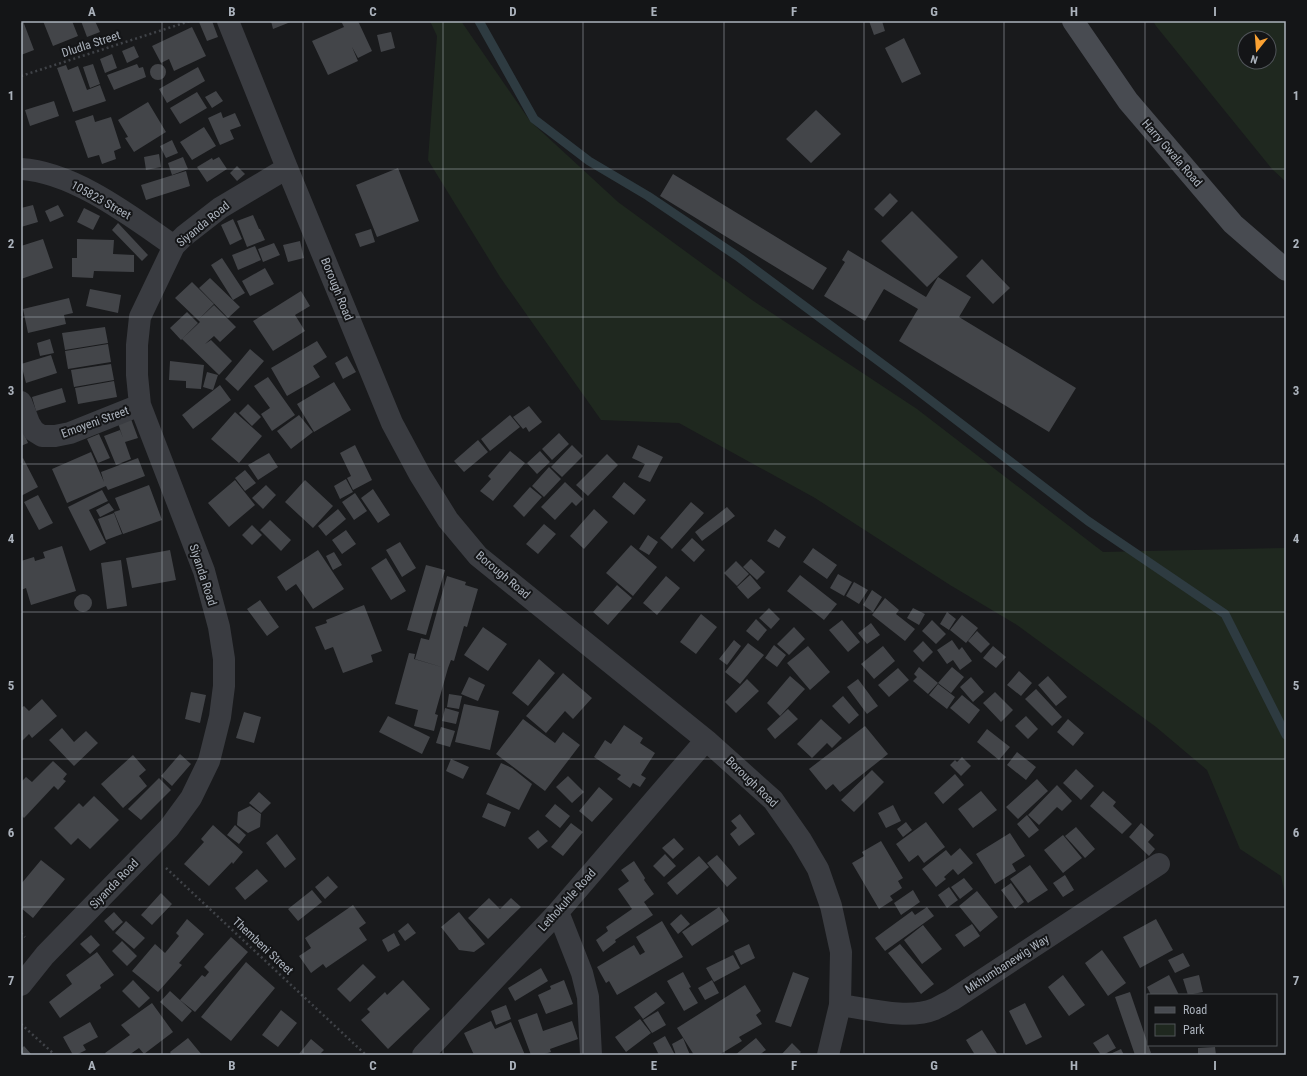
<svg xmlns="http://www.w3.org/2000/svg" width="1307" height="1076" viewBox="0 0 1307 1076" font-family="'Roboto Condensed',sans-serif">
<rect width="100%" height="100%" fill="#191a1c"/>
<path fill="#1f281f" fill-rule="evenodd" d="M430 21H461L530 121 618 202 752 300 917 409 1103 552 1286 548V900L1281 876 1240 849 1207 770 1156 727 1017 625 950 585 815 498 679 423 601 420 500 277 428 160 437 36Z
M1153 21H1286V182L1272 169 1156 26ZM1245 38H1269V62H1245Z"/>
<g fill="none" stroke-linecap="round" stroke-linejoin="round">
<path stroke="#2e3b41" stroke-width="9" d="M479 21 534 119 589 161 648 196 737 256 904 380 1088 521 1225 614 1286 735"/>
</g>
<path fill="#434549" d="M21 21H23L34 50 21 55Z
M43 21H72L78 36 53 46Z
M81 21H95L100 32 87 37Z
M201 21H212L218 37 207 41 199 22Z
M271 21H293L273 29Z
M341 21H358L372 51 358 58 352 47 358 61 328 75 312 41 344 27Z
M869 21H882L885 31 874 35Z
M192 27 206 56 174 71 169 59 161 63 152 46Z
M391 32 395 48 381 52 377 35Z
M904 38 921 74 902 83 885 48Z
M134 46 139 57 127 63 122 51Z
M112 54 117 68 105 73 100 59Z
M150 72a8 8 0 1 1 16 0a8 8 0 1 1-16 0Z
M93 64 100 84 90 88 83 67Z
M137 64 139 68 143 67 146 77 114 90 107 75Z
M66 65 68 70 78 66 87 90 100 85 106 101 73 112 57 68Z
M198 67 205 81 167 103 159 89Z
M216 91 223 101 212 108 205 97Z
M197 92 207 108 180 124 170 108Z
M54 101 59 116 30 126 25 110Z
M148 102 166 132 134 152 125 138 128 137 118 120Z
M816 110 841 134 811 163 786 139Z
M221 112 223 118 235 113 241 126 230 130 234 139 220 145 208 118Z
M93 115 95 122 111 117 121 148 114 151 116 159 102 164 99 155 88 158 75 121Z
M204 127 216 146 192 160 180 142Z
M172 140 178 153 166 158 160 146Z
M159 154 161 167 146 170 144 157Z
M183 157 188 169 172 175 168 163Z
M219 157 227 169 207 182 197 167 212 158 213 160Z
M237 166 245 174 237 181 230 173Z
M398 168 419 221 377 237 356 185Z
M186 171 190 186 146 200 141 185Z
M673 174 827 268 813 290 660 196Z
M890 193 898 201 883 217 874 209Z
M33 205 38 222 21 227V208Z
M58 205 64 216 50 222 45 211Z
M84 208 100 216 93 230 77 222Z
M912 211 958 257 927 287 881 241Z
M253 215 259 229H260L265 240 247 247 237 221Z
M233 219 242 239 230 245 221 225Z
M118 223 148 255 142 261 112 230Z
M371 229 375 242 360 247 355 234Z
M43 239 53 268 21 279V246Z
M77 239 114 240 113 254 134 255V272L94 271 93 278 72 277V258H77Z
M300 241 304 258 288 262 283 245Z
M274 243 280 255 263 262 258 249Z
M255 246 261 260 238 270 232 255Z
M848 250 926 297 938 277 971 297 959 317 1076 388 1049 432 899 341 918 309 884 289 865 321 824 296 845 262 842 260Z
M222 258 245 293 233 300 211 265Z
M982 259 1010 288 993 304 966 276Z
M265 268 274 284 250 296 242 281Z
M210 278 240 307 228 318 199 288Z
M192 282 214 304 198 320 175 298Z
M90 289 121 295 118 313 86 306Z
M301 291 310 306 295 315 305 331 273 351 253 321Z
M69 298 73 313 64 315 66 324 28 333 23 309Z
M214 305 236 327 220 342 214 336 205 344 211 340 232 361 219 375 182 339 200 322 198 320Z
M187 312 198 323 181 340 170 328Z
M105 327 108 343 65 350 62 333Z
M50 339 54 353 40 356 37 343Z
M317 341 327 357 313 366 320 377 287 396 271 368Z
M108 344 111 362 68 369 65 351Z
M250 349 264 361 238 391 225 379Z
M51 355 57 373 26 383 21 364Z
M347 356 356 372 343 379 335 363Z
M170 361 204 365 201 389 186 388V381L169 380Z
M111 364 114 380 74 387 71 370Z
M207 372 218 375 213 390 203 387Z
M268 377 295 415 272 431 261 414 270 408 254 386Z
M114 381 117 397 78 404 75 388Z
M334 382 351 410 314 432 297 404Z
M220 385 231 400 193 429 182 415Z
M62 388 66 402 36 411 32 397Z
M248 404 261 417 252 426 239 413Z
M529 406 542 422 529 432 526 427 523 429 513 417Z
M235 412 262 436 239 463 211 439Z
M299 415 313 432 291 449 277 431Z
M510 415 520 427 490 451 481 439Z
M131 419 138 438 125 442 131 459 116 465 104 436 120 430 123 438 118 423Z
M21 426 28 443 21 446Z
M559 433 569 444 552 460 542 449Z
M99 434 110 458 98 463 87 439Z
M478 440 488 452 464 472 454 461Z
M355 445 372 480 353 490 347 478 351 476 340 453Z
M572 445 583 456 562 477 551 467Z
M638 445 663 457 650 482 638 477 645 464 632 458Z
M510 451 525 463 493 501 480 491 491 479 488 476Z
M540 451 550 462 537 474 527 463Z
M91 452 104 482 101 472 138 458 145 476 108 490 106 486 67 503 52 469Z
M269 453 278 467 258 480 248 465Z
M607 454 618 465 588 496 576 485Z
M23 458 38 487 21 496V459Z
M549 467 561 479 544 497 532 486Z
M245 470 256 483 245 491 235 478Z
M346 479 353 492 340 499 334 486Z
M235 480 255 505 229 527 208 503Z
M305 480 333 506 313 528 285 502Z
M565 482 583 499 576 506 572 502 555 520 541 507Z
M624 482 646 500 634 515 612 497Z
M149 485 162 520 123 534 114 512 120 510 115 498Z
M266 485 276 495 263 509 252 498Z
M530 487 542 497 524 517 513 506Z
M373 489 390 515 378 523 361 498Z
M102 490 108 501 89 510 106 543 90 551 68 507Z
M355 493 367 511 354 520 342 502Z
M38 495 53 523 39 530 24 502Z
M691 502 704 513 672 549 660 538Z
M109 503 114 510 100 517 96 510Z
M727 507 735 516 702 541 695 532Z
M338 509 346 519 326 536 318 526Z
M594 509 608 522 584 549 570 536Z
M114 513 122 534 106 540 98 519Z
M270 520 291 540 281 551 260 530Z
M544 524 556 534 538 554 526 544Z
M252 525 262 535 252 545 242 535Z
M775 529 786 537 779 548 767 541Z
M346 530 356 544 342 554 332 540Z
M648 535 658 542 649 555 639 549Z
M692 538 705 550 694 562 681 550Z
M400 542 416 568 402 577 386 550Z
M631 545 657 567 633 596 606 573Z
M62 546 76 591 31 605 26 588 21 590V561L34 557 35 561 45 558 43 552Z
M813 548 837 565 827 579 803 562Z
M170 550 176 580 132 588 126 558Z
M318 550 344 589 313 609 296 584 286 591 277 577Z
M334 552 342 565 333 570 326 556Z
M386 558 406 591 391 600 371 568Z
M751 559 765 572 757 580 743 567Z
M121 560 127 606 107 609 101 563Z
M736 561 749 574 737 586 724 573Z
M426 565 445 570 426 635 407 630Z
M838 574 852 582 844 596 830 588Z
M750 575 761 588 748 599 737 587Z
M800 575 837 604 824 620 787 591Z
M447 576 466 582 465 585 478 589 467 627 464 626 454 661 451 660 448 668 435 714 438 715 434 731 414 726 418 710 395 704 409 653 415 654 414 659 445 668 415 659 421 638 429 640Z
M666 576 680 588 657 615 643 603Z
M854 582 868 590 859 604 846 596Z
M617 585 632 598 608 625 593 612Z
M872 590 882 597 873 612 863 605Z
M74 603a9 9 0 1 1 18 0a9 9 0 1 1-18 0Z
M885 598 899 610 896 614 915 629 905 641 872 615Z
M260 600 279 627 267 636 247 609Z
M364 605 382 651 371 655 373 662 343 673 333 647 325 650 315 627 327 623 326 620Z
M769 608 780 619 771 629 759 618Z
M913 608 925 614 919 625 907 618Z
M947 612 956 619 949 630 940 624Z
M701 614 717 627 696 654 680 642Z
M962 615 978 628 966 643 950 630Z
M756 619 767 630 758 641 746 631Z
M842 620 860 642 848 652 829 630Z
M932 620 946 634 936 644 922 631Z
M871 623 880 635 867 644 858 633Z
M483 627 507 644 488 671 464 655Z
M794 627 805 639 789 655 777 644Z
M977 631 990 644 981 653 968 641Z
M734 640 741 646 727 665 719 659Z
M952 640 959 650 962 647 972 661 960 670 953 660 947 664 937 650Z
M923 641 933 652 923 662 913 651Z
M748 643 764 655 740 684 725 672Z
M774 645 786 655 777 667 765 658Z
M808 646 830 672 810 690 787 663Z
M883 646 895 661 874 679 861 664Z
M993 646 1006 657 996 668 983 658Z
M539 659 555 673 528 706 512 693Z
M919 667 938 683 928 694 913 681 917 677 914 674Z
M952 667 964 677 951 693 938 683Z
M898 668 909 680 889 697 878 685Z
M1019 671 1032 683 1021 696 1007 685Z
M563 673 592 698 573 719 565 711 546 733 526 716Z
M790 676 805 689 780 716 767 703Z
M1048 676 1067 697 1056 706 1038 685Z
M469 677 485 685 478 701 461 694Z
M971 677 984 692 973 702 960 687Z
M747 679 759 691 736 713 725 702Z
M858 679 878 706 867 714 847 687Z
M938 684 955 697 947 709 929 695Z
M1036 689 1062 717 1052 726 1025 699Z
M191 692 206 695 200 723 185 719Z
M995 692 1013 710 1001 722 983 703Z
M449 694 462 696 459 709 447 707Z
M962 695 980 710 969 724 950 708Z
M843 696 859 715 849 724 832 706Z
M42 699 57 716 32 738 29 734 21 742V708L24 706 29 711Z
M464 704 499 711 490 750 455 742Z
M445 708 459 712 456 724 442 721Z
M788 709 798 719 775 739 767 729Z
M244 712 261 717 254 743 236 738Z
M388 716 430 737 422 754 379 732Z
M1026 716 1038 729 1028 739 1015 726Z
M523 719 555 743 563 732 580 745 545 791 496 754Z
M821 719 842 738 832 748 827 743 812 758 797 744Z
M1068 719 1084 733 1073 746 1057 732Z
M624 725 643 738 640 743 655 753 641 775 646 778 640 787 633 783 630 788 617 779 621 775 594 757 605 740 611 744Z
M865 726 888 754 840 792 833 784 826 790 809 769Z
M441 727 455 731 450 747 436 743Z
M62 728 74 742 86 731 98 743 74 766 49 740Z
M987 729 1010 747 999 760 977 742Z
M1017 752 1036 767 1026 780 1007 765Z
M180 754 191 764 172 786 161 776Z
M133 755 146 770 139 776 147 786 123 808 101 784Z
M962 757 971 766 961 776 950 765 955 760 957 762Z
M451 759 469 767 463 779 446 771Z
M53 761 67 774 63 779 66 781 58 790 54 786 24 818 21 815V782L26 777 32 782Z
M501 763 512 768 532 784 519 810 486 794Z
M1076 769 1094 786 1081 800 1063 783Z
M872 770 884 782 854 812 841 800Z
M955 774 964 785 943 804 934 793Z
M568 776 584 792 572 803 556 787Z
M159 778 171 790 141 820 128 809Z
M1037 779 1048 791 1018 819 1006 807Z
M1057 785 1072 801 1062 811 1057 807 1039 825 1028 815Z
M599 787 613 799 592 822 579 811Z
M981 791 997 810 973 828 958 809Z
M1103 791 1116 802 1113 806 1132 824 1122 834 1090 806Z
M259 792 271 803 261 813 249 803Z
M94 796 119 820 90 849 78 838 71 845 54 828 79 803 83 807Z
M488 803 511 812 505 827 482 817Z
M555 804 570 816 560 828 545 816Z
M893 805 901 821 886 828 878 813Z
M250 806 261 814 260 827 248 833 237 825 238 812Z
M740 814 755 834 739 846 730 834 737 828 731 821Z
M1027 815 1039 830 1029 838 1017 824Z
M906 822 912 830 903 837 897 829Z
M926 822 945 847 924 863 918 855 909 862 896 844Z
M571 823 583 832 563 856 551 847Z
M1141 823 1154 835 1148 842 1155 849 1149 856 1129 837Z
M213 825 243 852 233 864 232 862 209 886 184 864 204 842 201 839Z
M235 825 246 835 239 844 227 835Z
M1076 827 1095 849 1085 858 1065 836Z
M538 830 548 841 538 849 528 838Z
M1010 833 1025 856 1012 864 1016 871 995 884 976 854Z
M277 834 296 859 285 868 266 843Z
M1063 835 1082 858 1063 873 1044 850Z
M674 838 684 849 673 859 662 848Z
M881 841 903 878 898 881 902 888 890 896 893 900 879 909 852 863 864 856 862 852Z
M960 848 973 863 958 875 953 869 944 877 946 879 936 887 922 869 946 850 951 856Z
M665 854 676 866 664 877 653 866Z
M717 855 737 878 727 887 707 863Z
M699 856 709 867 677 895 667 883Z
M41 860 65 879 33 918 21 908V884Z
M634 861 645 878 644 880 654 894 644 902 653 915 615 940 616 942 603 952 596 940 608 931 606 927 632 909 618 889 629 881 621 870Z
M1030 865 1048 890 1028 903 1010 879Z
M257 869 268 881 245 900 235 888Z
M1065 875 1074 890 1063 897 1053 883Z
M328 876 338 887 325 899 315 887Z
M964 878 973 889 960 899 951 887Z
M1011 883 1024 902 1015 909 1001 890Z
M949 887 958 900 947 908 938 895Z
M312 890 322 902 298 921 288 909Z
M913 890 920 902 901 915 894 903Z
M977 891 998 917 980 932 959 906Z
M161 893 172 904 152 925 141 915Z
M489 898 500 909 511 898 521 907 488 939 468 918Z
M353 905 366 923 359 928 367 940 326 968 323 964 311 973 299 956 311 948 305 938Z
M719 907 729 921 692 946 682 932Z
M927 907 934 916 885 951 875 938 912 911 915 915Z
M114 912 123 922 113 931 104 921Z
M459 912 485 944 474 952 459 950 441 927Z
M681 914 690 924 678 934 670 924Z
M187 919 204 934 179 963 182 965 158 992 132 971 155 944 165 953 179 936 176 933Z
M1156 919 1173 950 1140 968 1123 937Z
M126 921 145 938 134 949 115 933Z
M662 921 683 957 617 995 609 981 606 983 597 967 634 945 640 955 645 952 636 937Z
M408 923 416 933 405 941 398 931Z
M972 924 980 936 964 947 955 935Z
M923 925 942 949 922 964 904 940Z
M394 933 400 945 388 952 382 940Z
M91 935 100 945 90 954 80 944Z
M231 937 248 952 195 1012 180 1000 202 975 205 977 209 972 204 967Z
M122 941 137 956 127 966 112 951Z
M749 944 755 958 741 965 734 951Z
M900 944 934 984 921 994 888 953Z
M1102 950 1126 983 1108 996 1085 963Z
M97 952 114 975 100 985 101 988 60 1018 49 1002 72 984 66 975Z
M1183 953 1190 966 1175 973 1168 960Z
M733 955 740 968 714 982 706 968Z
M246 962 275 988 231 1041 201 1017Z
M363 964 376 977 350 1002 337 989Z
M541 968 548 981 515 1001 508 988Z
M683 972 691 987 689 988 698 1003 684 1011 667 981Z
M793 972 809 978 791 1027 775 1022Z
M1063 975 1085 1005 1069 1016 1048 987Z
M1169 975 1179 995H1151L1147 987Z
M1199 975 1203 992 1188 995 1183 979Z
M133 980 150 998 139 1008 122 991Z
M403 980 430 1009 388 1049 361 1020 370 1012 367 1009 385 992 387 995Z
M564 980 573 1004 546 1014 538 995 551 989 550 986Z
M712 980 719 993 705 1000 698 988Z
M745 985 761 1011 756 1015 762 1024 739 1037 742 1041 719 1055H694L677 1028Z
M170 991 192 1011 182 1022 160 1002Z
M656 992 665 1003 643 1019 634 1007Z
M1130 992 1151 1053 1146 1055H1135L1115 997Z
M152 1003 173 1032 144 1054 139 1048 129 1055H106L105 1053 130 1035 121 1025Z
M1025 1003 1042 1037 1026 1045 1009 1011Z
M506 1005 511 1019 496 1025 491 1011Z
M281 1010 297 1023 278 1047 262 1035Z
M658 1011 666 1025 652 1033 643 1020Z
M537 1013 543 1031 572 1021 578 1039 550 1049 551 1052 541 1055H531L518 1020Z
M640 1019 651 1033 626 1052 615 1037Z
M491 1021 495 1029 511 1022 525 1055H474L464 1033Z
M90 1022 98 1037 83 1045 86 1050 76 1055H73L63 1037Z
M982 1030 998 1055H975L966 1040Z
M1108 1034 1116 1048 1103 1055H1101L1093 1043Z
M665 1036 675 1055H659L653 1043Z
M188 1038 202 1055H172L170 1052Z
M683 1038 690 1055H676L672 1044Z
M756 1038 766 1050 759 1055H735Z
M311 1039 324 1050 319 1055H298Z
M792 1043 801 1052 798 1055H781Z
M24 1046 32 1055H21V1049Z
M1215 1047 1216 1055H1198V1048Z
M1121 1049 1124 1055H1108Z"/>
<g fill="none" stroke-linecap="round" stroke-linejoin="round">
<path stroke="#404348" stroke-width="2.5" stroke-dasharray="2 3" stroke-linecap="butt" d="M21 76 190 21
M166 868 366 1055
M21 933 25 937
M21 1024 55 1055"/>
<path stroke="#3a3c41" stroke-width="22" d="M228 21 287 168 392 423 420 475 448 520 478 556 706 740 773 800 801 840 818 869 831 906 841 952 840 1005 828 1055
M21 169C74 172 132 217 174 246
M21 402 29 423 34 431 42 436H55L70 433 140 405
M558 912 582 973 588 997 591 1055
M21 985 45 955 169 828 191 798 209 761 220 717 224 686V659L219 627 204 571 140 405 137 375V345L140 317 174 246 184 236 220 208 287 168
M840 1005C869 1009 908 1020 935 1009 941 1006 946 1003 952 1000L1159 864
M423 1055 558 912 706 740"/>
<path stroke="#484b51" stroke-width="22" d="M1073 21 1128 101 1233 224 1286 270"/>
</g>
<path fill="none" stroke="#abb2bc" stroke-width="1" stroke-opacity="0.55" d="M162 21V1055M303 21V1055M443 21V1055M583 21V1055M724 21V1055M864 21V1055M1004 21V1055M1145 21V1055M21 169H1286M21 317H1286M21 464H1286M21 612H1286M21 759H1286M21 907H1286"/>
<g text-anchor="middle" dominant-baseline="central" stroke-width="4" stroke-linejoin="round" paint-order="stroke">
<g font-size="12" fill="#abb2bc" stroke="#141517">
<text transform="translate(91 44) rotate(-18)">Dludla Street</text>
<text transform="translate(1172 153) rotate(49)">Harry Gwala Road</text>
<text transform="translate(101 200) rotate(29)">105823 Street</text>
<text transform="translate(203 224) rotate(-39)">Siyanda Road</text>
<text transform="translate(337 289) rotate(68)">Borough Road</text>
<text transform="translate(95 422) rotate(-20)">Emoyeni Street</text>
<text transform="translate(203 575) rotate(72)">Siyanda Road</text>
<text transform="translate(503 575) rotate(40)">Borough Road</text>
<text transform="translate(752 782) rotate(44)">Borough Road</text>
<text transform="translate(114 884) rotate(-46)">Siyanda Road</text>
<text transform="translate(567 900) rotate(-48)">Lethokuhle Road</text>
<text transform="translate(263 946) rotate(43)">Thembeni Street</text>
<text transform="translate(1007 964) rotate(-33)">Mkhumbanewig Way</text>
</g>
</g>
<rect width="1307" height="1076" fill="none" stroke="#141517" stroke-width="44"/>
<rect x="1147" y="994" width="130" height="52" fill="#141517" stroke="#505459"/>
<rect x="1155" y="1007" width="20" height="6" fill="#484b51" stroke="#505459"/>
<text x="1183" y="1014" font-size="12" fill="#abb2bc">Road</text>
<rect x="1155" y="1024" width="20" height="12" fill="#1f281f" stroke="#505459"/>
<text x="1183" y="1034" font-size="12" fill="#abb2bc">Park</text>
<g transform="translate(1257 50) rotate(197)"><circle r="19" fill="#141517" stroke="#505459"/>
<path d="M0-3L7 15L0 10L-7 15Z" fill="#fba233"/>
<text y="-6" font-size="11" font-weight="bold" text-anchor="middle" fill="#abb2bc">N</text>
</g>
<rect x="22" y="22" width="1263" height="1032" fill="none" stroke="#abb2bc" stroke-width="1.5"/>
<g font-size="13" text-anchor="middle" font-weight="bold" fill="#abb2bc">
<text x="92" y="16">A</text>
<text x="232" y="16">B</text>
<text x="373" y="16">C</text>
<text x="513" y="16">D</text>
<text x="654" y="16">E</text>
<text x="794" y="16">F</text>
<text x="934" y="16">G</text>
<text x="1074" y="16">H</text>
<text x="1215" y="16">I</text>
<text x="11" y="100">1</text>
<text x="1296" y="100">1</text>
<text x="11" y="248">2</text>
<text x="1296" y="248">2</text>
<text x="11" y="395">3</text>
<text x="1296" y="395">3</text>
<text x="11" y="543">4</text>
<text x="1296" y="543">4</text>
<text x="11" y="690">5</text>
<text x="1296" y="690">5</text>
<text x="11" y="837">6</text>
<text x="1296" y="837">6</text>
<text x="11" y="985">7</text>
<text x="1296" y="985">7</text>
<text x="92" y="1070">A</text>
<text x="232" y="1070">B</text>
<text x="373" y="1070">C</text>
<text x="513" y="1070">D</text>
<text x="654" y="1070">E</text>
<text x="794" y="1070">F</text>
<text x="934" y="1070">G</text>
<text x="1074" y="1070">H</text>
<text x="1215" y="1070">I</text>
</g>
</svg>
